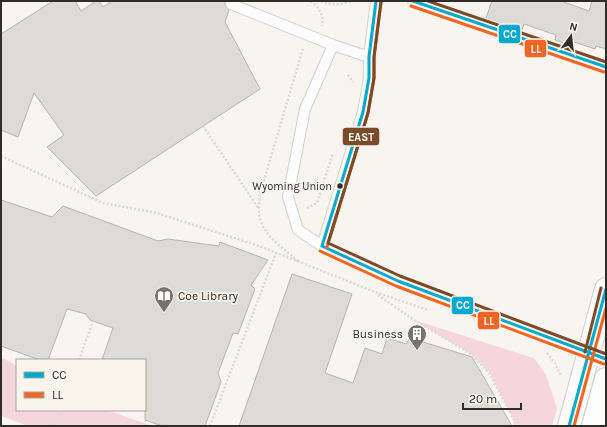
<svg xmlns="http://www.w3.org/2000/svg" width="607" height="427" viewBox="0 0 607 427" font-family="Karla,sans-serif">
<rect width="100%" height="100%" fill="#f8f4f0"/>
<path fill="#f5d7db" d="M414 320 534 358 546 375 557 409 552 426H513L514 420 489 372 471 354Z
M1 357 17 366V410H106L153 426H28L1 416Z"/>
<path fill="#dddbd7" stroke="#b8b6b2" d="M53 1H75L81 11 96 1H99L103 7 112 1H225V5L229 10 225 22 260 89 96 196 47 147 64 135 34 93 18 137 1 130V34Z
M492 1H561L589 11 592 1H606V49L596 46 595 49 574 42 573 46 555 40 556 35 524 24 522 30 486 18Z
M1 200 52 217 63 206 158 241 168 239 219 246 220 242 268 260 251 285 255 289 238 334 233 333 218 373 221 382 205 426H162L145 420V360H102L113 328 90 320 86 314 67 309 48 360H40L1 346Z
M292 274 352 294 325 373 353 383 365 348 382 354 387 338 406 344 410 338 472 357 512 426H239Z"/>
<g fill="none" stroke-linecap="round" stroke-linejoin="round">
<defs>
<path id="lane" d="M413 1 606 67
M231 4 333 45
M369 57 333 45 305 109 288 197 298 230 322 246 398 281 606 359
M322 246 363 112 369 78V57L376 1"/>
<path id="secondary" d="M569 426 606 289
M593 426 606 379"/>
</defs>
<use href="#lane" stroke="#d4d1ce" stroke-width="12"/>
<use href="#secondary" stroke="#d4d1ce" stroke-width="24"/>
<path stroke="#dcdad9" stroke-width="2.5" stroke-dasharray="2 2" stroke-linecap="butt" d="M311 1C319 8 324 14 322 26
M317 1C329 4 340 6 351 1
M348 75 353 82
M203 126 259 209
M1 156 103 203 157 213 262 247 375 292 428 310
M307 208 317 203 333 153
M298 261C285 250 267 238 261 222 258 214 259 202 260 194L303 48
M378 295 414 320 471 354 489 373 514 420
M547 353 555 363 561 376
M79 360 93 321
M55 426 61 410
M210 426 276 253"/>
<use href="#lane" stroke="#fefdfd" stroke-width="10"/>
<use href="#secondary" stroke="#fefdfd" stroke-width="22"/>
<defs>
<path id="bus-1" d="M413 1 606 67
M322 246 398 281 606 359
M322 246 363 112 369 78V57L376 1
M569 426 606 289"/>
<path id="bus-2" d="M411 6 604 72
M327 247 368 113 374 78V57L381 2
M320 251 396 286 604 364
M574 426 606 308"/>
<path id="bus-3" d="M428 1 606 62
M381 2 374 57V78L368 113 328 243 400 276 606 354
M585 352 601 288"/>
</defs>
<use href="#bus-1" stroke="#fbf4ec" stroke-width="6"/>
<use href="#bus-2" stroke="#fbf4ec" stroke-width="6"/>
<use href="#bus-3" stroke="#fbf4ec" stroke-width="6"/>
<use href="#bus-1" stroke="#00a9ce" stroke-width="3"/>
<use href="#bus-2" stroke="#f26522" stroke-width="3"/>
<use href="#bus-3" stroke="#7a4b2a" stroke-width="3"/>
</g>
<defs>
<symbol id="library-pin" viewBox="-11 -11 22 30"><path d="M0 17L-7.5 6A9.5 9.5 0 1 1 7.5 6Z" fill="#75726f" stroke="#fbf4ec"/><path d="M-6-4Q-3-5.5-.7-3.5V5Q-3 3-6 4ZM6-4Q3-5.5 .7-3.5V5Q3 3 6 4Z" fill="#fff"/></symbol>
<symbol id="building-pin" viewBox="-11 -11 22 30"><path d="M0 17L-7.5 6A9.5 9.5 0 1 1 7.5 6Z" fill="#75726f" stroke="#fbf4ec"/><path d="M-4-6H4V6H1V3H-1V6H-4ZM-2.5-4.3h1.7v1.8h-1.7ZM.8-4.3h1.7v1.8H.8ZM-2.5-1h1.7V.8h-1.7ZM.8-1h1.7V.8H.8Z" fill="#fff"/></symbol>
</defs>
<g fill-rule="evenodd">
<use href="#library-pin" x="153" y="285" width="22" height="30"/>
<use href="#building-pin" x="406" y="323" width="22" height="30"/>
</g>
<circle fill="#2f2c29" stroke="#fbf4ec" stroke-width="1.5" cx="340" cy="186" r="3.5"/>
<g text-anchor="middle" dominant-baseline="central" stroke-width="3.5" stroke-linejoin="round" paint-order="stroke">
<g font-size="11" fill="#2f2c29" stroke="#fbf4ec" text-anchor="end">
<text x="332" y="186">Wyoming Union</text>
</g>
<g font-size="12" fill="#2f2c29" stroke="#fbf4ec" text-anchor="start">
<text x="178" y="296">Coe Library</text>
<text x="403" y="334" text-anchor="end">Business</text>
</g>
</g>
<g stroke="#fbf4ec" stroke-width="1.5">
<rect x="498" y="24" width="23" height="20" rx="4" fill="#00a9ce"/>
<rect x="524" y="39" width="23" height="19" rx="4" fill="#f26522"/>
<rect x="342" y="127" width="38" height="19" rx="4" fill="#7a4b2a"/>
<rect x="451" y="296" width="23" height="19" rx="4" fill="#00a9ce"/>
<rect x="477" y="311" width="23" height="19" rx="4" fill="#f26522"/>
</g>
<g font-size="11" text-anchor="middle" font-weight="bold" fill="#fff">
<text x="510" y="38">CC</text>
<text x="536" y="53">LL</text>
<text x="361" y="141">EAST</text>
<text x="463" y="309">CC</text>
<text x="489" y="325">LL</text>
</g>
<rect width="607" height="427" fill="none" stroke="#2f2c29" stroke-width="4"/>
<rect x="16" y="359" width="130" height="52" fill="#fbf4ec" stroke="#a9a49e"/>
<rect x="24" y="372" width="20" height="6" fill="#00a9ce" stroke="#a9a49e"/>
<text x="52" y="379" font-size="12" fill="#2f2c29">CC</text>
<rect x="24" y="392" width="20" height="6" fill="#f26522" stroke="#a9a49e"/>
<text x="52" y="399" font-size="12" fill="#2f2c29">LL</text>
<g transform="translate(571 36) rotate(15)" stroke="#fbf4ec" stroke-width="3" paint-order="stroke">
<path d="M0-3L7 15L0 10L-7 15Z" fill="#2f2c29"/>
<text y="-6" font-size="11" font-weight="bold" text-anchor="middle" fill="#2f2c29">N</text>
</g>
<path d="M463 403v6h58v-6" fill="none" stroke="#2f2c29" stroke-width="2"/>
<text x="469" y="403" font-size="12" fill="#2f2c29" stroke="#fbf4ec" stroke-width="3" paint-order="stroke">20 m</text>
</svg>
